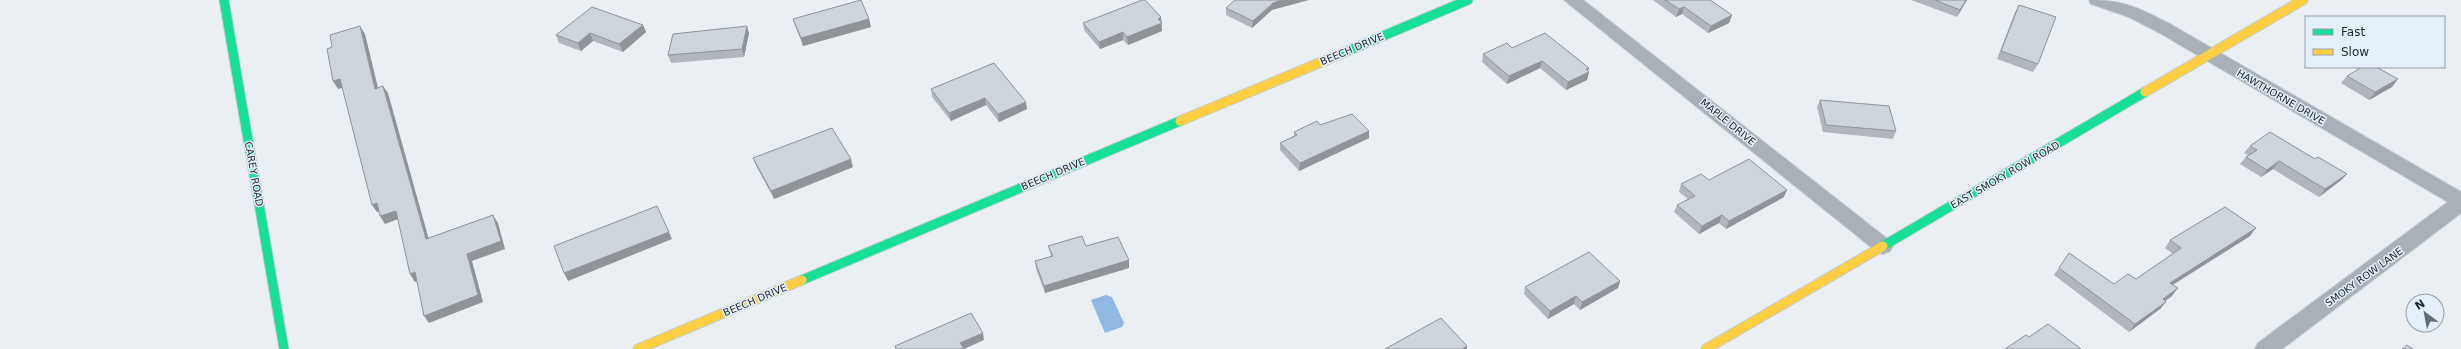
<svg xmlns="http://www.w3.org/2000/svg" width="2461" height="349" viewBox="0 0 2461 349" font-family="'DejaVu Sans',sans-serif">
<rect width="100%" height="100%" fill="#eaeff4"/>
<path fill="#8fb8e3" d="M1106 295 1112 297 1124 323 1122 327 1105 333 1091 300Z"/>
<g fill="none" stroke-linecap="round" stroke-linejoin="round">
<defs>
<path id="street" d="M1564 0H1583L1890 241 1893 246 1890 251 1883 254 1876 251Z
M2089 0C2124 0 2139 8 2170 24L2461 192V213L2282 349H2255L2258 343 2448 202 2158 32 2129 17 2091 4Z"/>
<path id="fast" d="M224 0 284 349
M1331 58 1468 0
M1883 246 2145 92
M802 280 1180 121"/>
<path id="slow" d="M2145 92 2303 0
M1180 121 1331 58
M638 349 802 280
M1706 349 1883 246"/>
</defs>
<use href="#street" stroke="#c6cbd0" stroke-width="2"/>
<use href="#fast" stroke="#c6cbd0" stroke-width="11"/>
<use href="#slow" stroke="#c6cbd0" stroke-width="11"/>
<use href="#street" fill="#a9b0b8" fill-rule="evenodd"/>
<use href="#fast" stroke="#16e098" stroke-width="9"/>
<use href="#slow" stroke="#ffcf43" stroke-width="9"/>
</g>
<path fill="#b0b6bc" d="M1653 0H1710L1732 15 1729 23 1708 33 1682 14 1676 17Z
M1911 0H1967L1957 17Z
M2019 5 2038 64 2033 72 1997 59 2015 12Z
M1226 8 1272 10 1252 28 1226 15Z
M1161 17 1162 31 1128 45 1123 40 1100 49 1084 30 1083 23Z
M793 19H869L871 27 803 46 795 26Z
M643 25 646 32 623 52 593 41 581 51 559 43 556 35Z
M749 33 744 57 671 63 668 55Z
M1512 48 1589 68 1588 71 1589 72 1587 80 1566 90 1540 68 1507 84 1482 62 1483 54Z
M994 63 1027 109 999 122 986 105 951 121 932 97 931 89Z
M2347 76 2392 87 2369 100 2341 83Z
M1820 100 1896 131 1893 139 1823 132 1817 107Z
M1320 125 1369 131V138L1299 171 1280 150V143L1294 136V132Z
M2250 146 2315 159 2347 174 2340 181 2319 197 2273 169 2261 177 2240 164 2246 157 2248 155 2244 153Z
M753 158 853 167 774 199 756 166Z
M1709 180 1784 197 1726 229 1719 223 1699 234 1674 212 1677 205 1688 199 1679 192 1681 184Z
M2250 236 2173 285 2172 296 2165 301 2166 302 2160 309 2129 332 2054 275 2069 253 2114 284 2136 279 2173 254 2165 248 2170 240Z
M1048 246H1086L1129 260V268L1045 293 1036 269 1035 261 1051 257 1050 253Z
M1620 281 1618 288 1580 310 1574 304 1548 319 1524 294 1525 287Z"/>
<path fill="#909499" d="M1283 0H1309L1272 10 1252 28 1253 21 1273 3Z
M1966 0H1967L1957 17 1960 10Z
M1684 7 1682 14 1676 17 1679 9Z
M1732 15 1729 23 1708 33 1711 26Z
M1161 17 1162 31 1128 45 1127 37 1158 19Z
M869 19 871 27 803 46 801 38Z
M643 25 646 32 623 52 619 44Z
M360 26 365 34 380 96 375 89Z
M747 26 749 33 744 57 742 49Z
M1123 32V40L1100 49 1099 42Z
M590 33 593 41 581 51 578 43Z
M1542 61 1540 68 1507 84 1509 76Z
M1589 68 1587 73 1589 72 1587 80 1566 90 1568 82Z
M340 79 345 87 338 89 333 81Z
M2398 79 2392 87 2369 100 2375 92Z
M383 86 388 93 431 247 426 239Z
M985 98 986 105 951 121 949 113Z
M1026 102 1027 109 999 122 998 114Z
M1369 131V138L1299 171 1300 163Z
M851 159 853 167 774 199 771 191Z
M2279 161 2273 169 2261 177 2267 170Z
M2347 174 2340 181 2319 197 2325 189Z
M1787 190 1784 197 1726 229 1729 221Z
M377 203 382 211 377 212 372 205Z
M396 211 401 218 385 224 380 216Z
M493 215 498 223 505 249 472 261 483 302 429 323 424 316Z
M1722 215 1719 223 1699 234 1702 226Z
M2256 228 2250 236 2164 290 2170 283Z
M669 232 672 239 568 281 564 273Z
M1129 260V268L1045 293 1044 286Z
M415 272 420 280 415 282 410 274Z
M1620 281 1618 288 1580 310 1582 302Z
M2178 288 2172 296 2157 307 2163 299Z
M1576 296 1574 304 1548 319 1550 311Z
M2166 302 2160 309 2129 332 2135 324Z
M983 333 984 340 964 349 960 343Z
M1467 346V349H1462Z"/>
<path fill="#cdd4db" stroke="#909499" d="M861 0 869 19 801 38 793 19Z
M1142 0H1145L1161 17 1158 19 1162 23 1127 37 1123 32 1099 42 1083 23Z
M1235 0H1283L1273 3 1253 21 1226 8Z
M1665 0H1710L1732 15 1711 26 1684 7 1679 9Z
M1935 0H1966L1960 10Z
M2019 5 2056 17 2038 64 2001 51Z
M592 7 643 25 619 44 590 33 578 43 556 35Z
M360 26 375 89 383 86 426 239 493 215 501 241 467 254 478 295 424 316 415 272 410 274 396 211 380 216 377 203 372 205 340 79 333 81 327 49 332 47 330 35Z
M747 26 742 49 668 55 673 34Z
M1545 33 1589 68 1586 69 1589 72 1568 82 1542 61 1509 76 1483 54 1507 43 1512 48Z
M994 63 1026 102 998 114 985 98 949 113 931 89Z
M2362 67H2376L2398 79 2375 92 2347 76Z
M1820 100 1889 106 1896 131 1826 125Z
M1352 114 1369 131 1300 163 1280 143 1297 135 1294 132 1317 121 1320 125Z
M832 128 851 159 771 191 753 158Z
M2270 132 2315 159 2318 157 2347 174 2325 189 2279 161 2267 170 2246 157 2257 150 2250 146Z
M1749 159 1787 190 1729 221 1722 215 1702 226 1677 205 1695 196 1681 184 1701 174 1709 180Z
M657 206 669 232 564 273 554 246Z
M2225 207 2256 228 2170 283 2178 288 2163 299 2166 302 2135 324 2059 268 2069 253 2114 284 2128 274 2136 279 2181 248 2170 240Z
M1082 236 1086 246 1118 237 1129 260 1044 286 1035 261 1053 256 1048 246Z
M1589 252 1620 281 1582 302 1576 296 1550 311 1525 287Z
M971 313 983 333 960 343 964 349H896L895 346Z
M1441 318 1467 346 1462 349H1385Z
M2048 324 2081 349H2005L2026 335 2029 337Z
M2407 345 2413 349H2402Z"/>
<g text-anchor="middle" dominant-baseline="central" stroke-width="3" stroke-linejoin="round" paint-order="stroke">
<g font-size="10" fill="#1e2731" stroke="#e5eff9">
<text transform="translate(1352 49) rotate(-23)">BEECH DRIVE</text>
<text transform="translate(2281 97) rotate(30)">HAWTHORNE DRIVE</text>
<text transform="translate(1728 122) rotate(39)">MAPLE DRIVE</text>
<text transform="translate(254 174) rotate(80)">CAREY ROAD</text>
<text transform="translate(1053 174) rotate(-23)">BEECH DRIVE</text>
<text transform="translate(2005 175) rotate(-30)">EAST SMOKY ROW ROAD</text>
<text transform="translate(2364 277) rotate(-36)">SMOKY ROW LANE</text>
<text transform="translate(755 300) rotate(-23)">BEECH DRIVE</text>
</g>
</g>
<rect x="2305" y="16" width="140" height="52" fill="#e5eff9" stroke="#959fa9"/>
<rect x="2313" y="29" width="20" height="6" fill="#16e098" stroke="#959fa9"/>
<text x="2341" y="36" font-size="12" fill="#1e2731">Fast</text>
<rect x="2313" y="49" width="20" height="6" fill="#ffcf43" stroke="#959fa9"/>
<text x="2341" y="56" font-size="12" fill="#1e2731">Slow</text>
<g transform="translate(2425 313) rotate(328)"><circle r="19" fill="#e5eff9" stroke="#959fa9"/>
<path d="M0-3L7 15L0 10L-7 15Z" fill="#656d75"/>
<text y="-6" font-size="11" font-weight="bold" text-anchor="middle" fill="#1e2731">N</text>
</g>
</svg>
